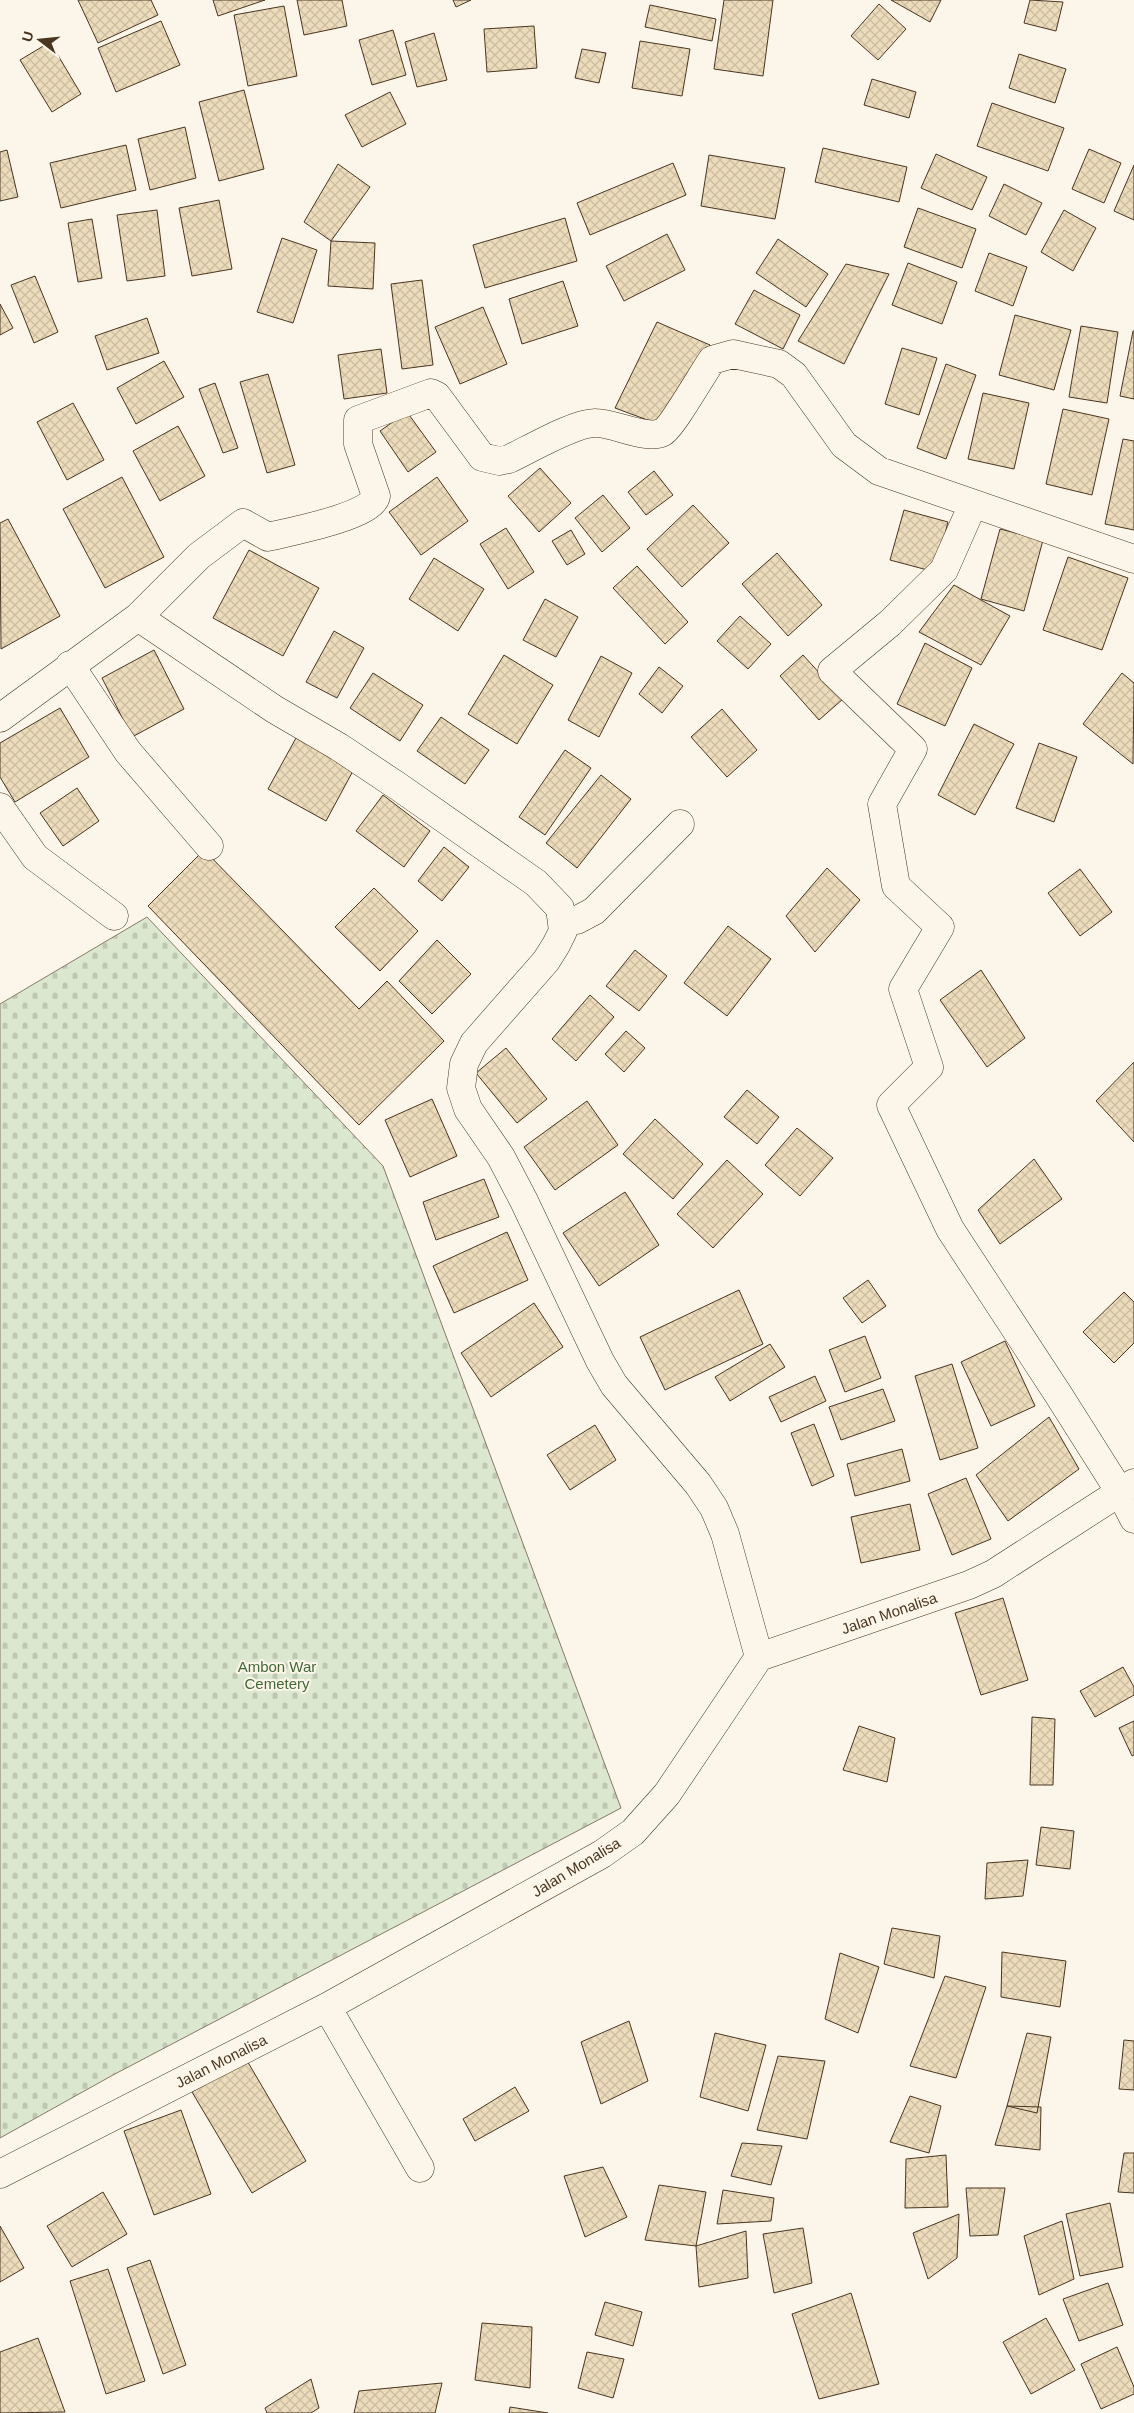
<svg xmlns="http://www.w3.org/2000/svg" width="1134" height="2413" viewBox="0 0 1134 2413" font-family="Helvetica,sans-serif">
<defs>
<pattern id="cemetery-stones" width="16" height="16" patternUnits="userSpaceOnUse" patternTransform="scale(1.25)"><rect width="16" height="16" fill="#dce7d0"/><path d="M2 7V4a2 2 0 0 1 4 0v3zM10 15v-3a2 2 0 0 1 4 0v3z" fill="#bec7b2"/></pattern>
<pattern id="building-cross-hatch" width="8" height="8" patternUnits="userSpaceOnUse" patternTransform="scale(1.25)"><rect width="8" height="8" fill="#ecdcbc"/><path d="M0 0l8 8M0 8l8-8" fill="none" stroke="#ccbda1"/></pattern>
</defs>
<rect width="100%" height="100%" fill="#fbf6e9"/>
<path fill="url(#cemetery-stones)" stroke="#887966" d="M147 917 383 1166 621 1808 113 2075 0 2138V1004Z"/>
<path fill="url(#building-cross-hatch)" stroke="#4a3520" d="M78 0H151L158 15 98 43Z
M213 0H265L218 16Z
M297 0H342L347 26 304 35Z
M453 0H471L456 7Z
M724 0H773L763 76 714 69Z
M891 0H941L930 22Z
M1030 0 1063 2 1056 31 1024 23Z
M879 4 906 29 878 60 851 36Z
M650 5 716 19 712 41 645 27Z
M284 6 297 76 248 86 234 15Z
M161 21 180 65 116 92 98 48Z
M534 26 537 68 487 72 484 29Z
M393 30 406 75 372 85 359 40Z
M434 33 447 80 417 87 405 42Z
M640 41 690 49 682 96 632 88Z
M50 42 81 94 52 112 20 60Z
M582 49 606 53 599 83 575 78Z
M1019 54 1066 69 1055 103 1009 88Z
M872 79 916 92 909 118 864 105Z
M244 90 264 169 219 181 199 102Z
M390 92 406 124 362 147 345 115Z
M992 103 1064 128 1048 171 977 146Z
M185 127 196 178 150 190 138 139Z
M126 145 136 190 61 208 50 163Z
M823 148 907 167 899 202 815 182Z
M1089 149 1121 163 1104 203 1072 189Z
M7 150 18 197 0 201V152Z
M936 154 987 177 972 210 921 188Z
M709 155 785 168 775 219 701 206Z
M673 163 686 195 590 235 577 203Z
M338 164 370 187 331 241 304 222Z
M1134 165V220L1114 211Z
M1004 184 1042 203 1026 235 989 216Z
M219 200 232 269 192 276 179 208Z
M918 208 976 229 962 268 904 247Z
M157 210 165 276 127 281 117 215Z
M1064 210 1096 228 1073 271 1041 252Z
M565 218 577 261 485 288 473 245Z
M92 219 102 278 78 282 68 223Z
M667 234 685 270 624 301 606 266Z
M282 238 317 250 293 323 257 312Z
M778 239 828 274 806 307 756 273Z
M331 241 375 243 373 289 328 286Z
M989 253 1027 267 1013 306 975 291Z
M908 263 957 282 942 324 892 305Z
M846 264 889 274 844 364 798 341Z
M35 276 58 332 34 343 11 285Z
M422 280 433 365 402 369 391 284Z
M563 281 578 326 522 344 509 299Z
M754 290 800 315 783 349 735 324Z
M0 304 13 328 0 335Z
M483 307 507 364 460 384 435 327Z
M1015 315 1071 330 1054 390 999 375Z
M147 318 159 353 107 370 95 336Z
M657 322 710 345 661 425 615 408Z
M1081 326 1118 332 1107 403 1069 397Z
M1133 331H1134V399L1120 396Z
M902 348 937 358 919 415 885 404Z
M381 349 387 393 344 399 338 355Z
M164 361 184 397 136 424 117 388Z
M946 364 976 375 946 459 917 448Z
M268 374 295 465 267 473 240 382Z
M215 383 238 448 223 453 199 389Z
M983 393 1029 403 1014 469 968 459Z
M73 403 104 460 67 480 37 422Z
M1063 409 1109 419 1092 495 1046 484Z
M407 412 436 452 408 472 380 431Z
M178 426 205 476 160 501 133 451Z
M1123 439 1134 441V530L1105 524Z
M540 468 571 503 539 532 508 496Z
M654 471 673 495 646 515 628 492Z
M122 477 164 557 105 588 63 509Z
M437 477 468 521 421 555 389 512Z
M603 495 630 528 602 552 575 518Z
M693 505 729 543 682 587 647 549Z
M904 510 948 522 935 572 890 560Z
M8 519 60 616 1 649 0 523Z
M506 528 534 572 508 589 480 544Z
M1000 529 1043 540 1024 611 981 599Z
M571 530 585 554 567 565 552 541Z
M249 550 319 588 283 656 213 618Z
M777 553 822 605 788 636 742 584Z
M1068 557 1128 578 1102 650 1043 630Z
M434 558 484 589 458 631 409 599Z
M637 566 688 622 665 644 613 588Z
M954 585 1010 616 981 665 919 632Z
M545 599 578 617 556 657 523 640Z
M740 616 771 644 748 669 717 641Z
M334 631 364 648 337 698 306 682Z
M925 643 972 668 945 726 897 704Z
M154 650 184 709 132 737 102 678Z
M504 655 553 685 517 744 468 714Z
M803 655 843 699 819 720 780 676Z
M601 656 632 673 599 737 568 720Z
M659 667 683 686 662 713 639 694Z
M373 673 423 705 400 741 350 708Z
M1122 673 1134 683 1133 764 1083 724Z
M60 708 89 757 15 802 0 777V743Z
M722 709 757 750 727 777 691 737Z
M441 717 489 750 465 784 417 751Z
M974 724 1014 744 975 815 938 795Z
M296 738 354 769 326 821 268 789Z
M1039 743 1077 757 1054 822 1016 808Z
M565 750 591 768 545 835 519 817Z
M601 775 631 799 577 868 546 843Z
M77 788 99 821 63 846 40 813Z
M383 795 430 831 404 867 356 831Z
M444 847 469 867 442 901 418 881Z
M204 850 359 1009 387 981 444 1041 359 1125 148 906Z
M827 868 860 900 815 952 786 916Z
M1080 869 1112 912 1080 936 1048 893Z
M374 888 418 931 380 971 335 927Z
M728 926 771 959 727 1016 684 983Z
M437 940 471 974 432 1014 399 981Z
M635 950 667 976 639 1011 606 986Z
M981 970 1025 1038 987 1067 940 1000Z
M590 995 614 1017 576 1061 552 1039Z
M626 1031 645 1048 624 1072 605 1054Z
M506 1048 547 1099 517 1123 476 1073Z
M1134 1062V1142L1096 1101Z
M747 1090 779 1117 757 1144 724 1117Z
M432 1099 457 1156 410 1177 385 1120Z
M587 1101 618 1145 555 1190 524 1147Z
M655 1119 703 1164 673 1199 623 1154Z
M797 1128 833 1158 800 1196 765 1165Z
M1034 1159 1062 1199 1000 1244 978 1210Z
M727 1160 763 1194 713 1248 677 1214Z
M484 1179 499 1217 436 1240 423 1202Z
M625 1192 659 1245 599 1286 563 1233Z
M507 1232 528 1280 454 1313 433 1266Z
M868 1280 886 1306 862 1323 843 1298Z
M739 1290 763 1344 665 1390 640 1337Z
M1124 1292 1134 1302V1343L1114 1363 1083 1332Z
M534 1303 563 1347 491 1397 461 1353Z
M865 1336 881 1378 845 1392 829 1350Z
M1005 1341 1035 1406 991 1426 961 1362Z
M770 1344 785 1367 730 1401 715 1377Z
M952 1364 978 1448 940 1460 915 1376Z
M815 1376 826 1401 781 1422 769 1397Z
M883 1389 895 1421 841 1440 829 1407Z
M1049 1417 1079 1469 1008 1521 976 1475Z
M814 1424 834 1476 812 1486 791 1433Z
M595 1425 616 1460 570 1490 547 1455Z
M902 1449 910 1481 855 1496 847 1464Z
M966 1478 991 1539 952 1555 928 1494Z
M910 1504 920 1550 861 1563 851 1517Z
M1003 1598 1028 1680 981 1695 955 1613Z
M1123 1667 1134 1687V1695L1095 1717 1080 1691Z
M1032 1717 1055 1719 1053 1785H1030Z
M1134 1721V1755L1132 1756 1119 1728Z
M859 1726 895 1738 887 1782 843 1770Z
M1041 1827 1074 1831 1070 1869 1036 1865Z
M1028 1860 1023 1896 985 1899 987 1863Z
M892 1928 940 1936 934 1978 884 1964Z
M1002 1952 1066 1961 1060 2007 1001 1997Z
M840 1953 879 1967 858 2033 825 2019Z
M945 1976 986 1987 956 2078 910 2066Z
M629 2021 648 2081 601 2104 581 2042Z
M715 2033 766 2045 748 2111 700 2097Z
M1027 2033 1051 2037 1037 2113 1007 2106Z
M1124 2040 1134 2041V2090L1119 2089Z
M778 2056 825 2061 807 2139 757 2130Z
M246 2059 306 2161 252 2193 192 2092Z
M515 2087 529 2111 475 2141 463 2119Z
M910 2096 941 2106 929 2153 890 2142Z
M1007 2106 1041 2107 1040 2150 995 2145Z
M181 2110 211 2194 154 2215 124 2131Z
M742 2143 782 2146 771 2185 731 2176Z
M1124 2153H1134V2193L1118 2192Z
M946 2155 948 2207 905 2208 906 2159Z
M603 2167 627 2217 585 2237 564 2176Z
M659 2185 706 2192 696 2246 645 2240Z
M966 2188H1005L998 2235 970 2236Z
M723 2190 774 2198 771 2221 717 2224Z
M103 2192 127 2234 72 2267 47 2226Z
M1110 2203 1123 2267 1080 2276 1066 2214Z
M959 2214 957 2258 928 2279 913 2233Z
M1062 2221 1074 2279 1039 2295 1024 2236Z
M0 2226 24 2268 0 2282Z
M803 2228 812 2283 774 2293 763 2234Z
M746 2231 748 2278 699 2287 696 2246Z
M150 2260 186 2365 163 2374 127 2268Z
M108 2269 145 2381 106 2394 70 2281Z
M1108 2283 1123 2325 1079 2341 1063 2299Z
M851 2293 879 2384 819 2399 792 2314Z
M605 2302 642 2312 633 2346 595 2335Z
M1046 2318 1075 2370 1031 2394 1003 2342Z
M482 2323 532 2327 530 2388 475 2380Z
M38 2338 65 2412 0 2413V2352Z
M1117 2347 1134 2387V2394L1101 2409 1081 2364Z
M587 2352 624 2359 613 2398 578 2388Z
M311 2379 319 2408 311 2413H267L265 2408Z
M442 2383 435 2413H354L359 2391Z
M510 2407 548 2413H509Z"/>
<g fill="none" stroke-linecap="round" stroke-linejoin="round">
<defs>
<path id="street" d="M973 504 944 570 890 623 832 671 913 749 882 804 896 886 940 927 903 989 929 1067 891 1105 950 1229 1058 1394 1120 1492 1134 1519
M138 617 274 709 339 747 399 787 536 883 560 908 563 931 556 945 546 961 474 1043 464 1064 461 1088 468 1109 501 1157 524 1201 600 1361 614 1385 698 1484 714 1508 725 1534 759 1657
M70 665 128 752 209 846
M0 718 138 617 199 556 243 523 268 537C289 532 373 516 376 496L358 444V420L431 393 437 396 482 457 499 461 509 459C530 449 576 422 596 423 615 423 647 441 663 432 672 427 703 373 712 360L733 354 779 364 794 375 844 445 879 471 1134 559
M0 807 35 857 114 916
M563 920H577L594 911 680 824
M327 2007 420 2168
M0 2174 327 2007 602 1854 633 1832 667 1794 759 1657 969 1585 993 1574 1134 1483"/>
</defs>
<use href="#street" stroke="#4a3520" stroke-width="29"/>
<use href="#street" stroke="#fbf6e9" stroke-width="28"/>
</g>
<g text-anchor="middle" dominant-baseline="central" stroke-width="4" stroke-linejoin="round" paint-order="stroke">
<g font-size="15" fill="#4a3520" stroke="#fbf6e9">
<text transform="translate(889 1613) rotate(-19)">Jalan Monalisa</text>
<text transform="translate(576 1867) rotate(-31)">Jalan Monalisa</text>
<text transform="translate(221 2061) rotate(-27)">Jalan Monalisa</text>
</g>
<g font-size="15" fill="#436837" stroke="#fbf6e9">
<text x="277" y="1666">Ambon War<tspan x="277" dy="17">Cemetery</tspan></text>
</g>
</g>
<g transform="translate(40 40) rotate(286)" stroke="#fbf6e9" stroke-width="4" paint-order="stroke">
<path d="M0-4L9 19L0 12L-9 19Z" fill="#4a3520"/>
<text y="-8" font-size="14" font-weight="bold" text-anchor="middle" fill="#4a3520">U</text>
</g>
</svg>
